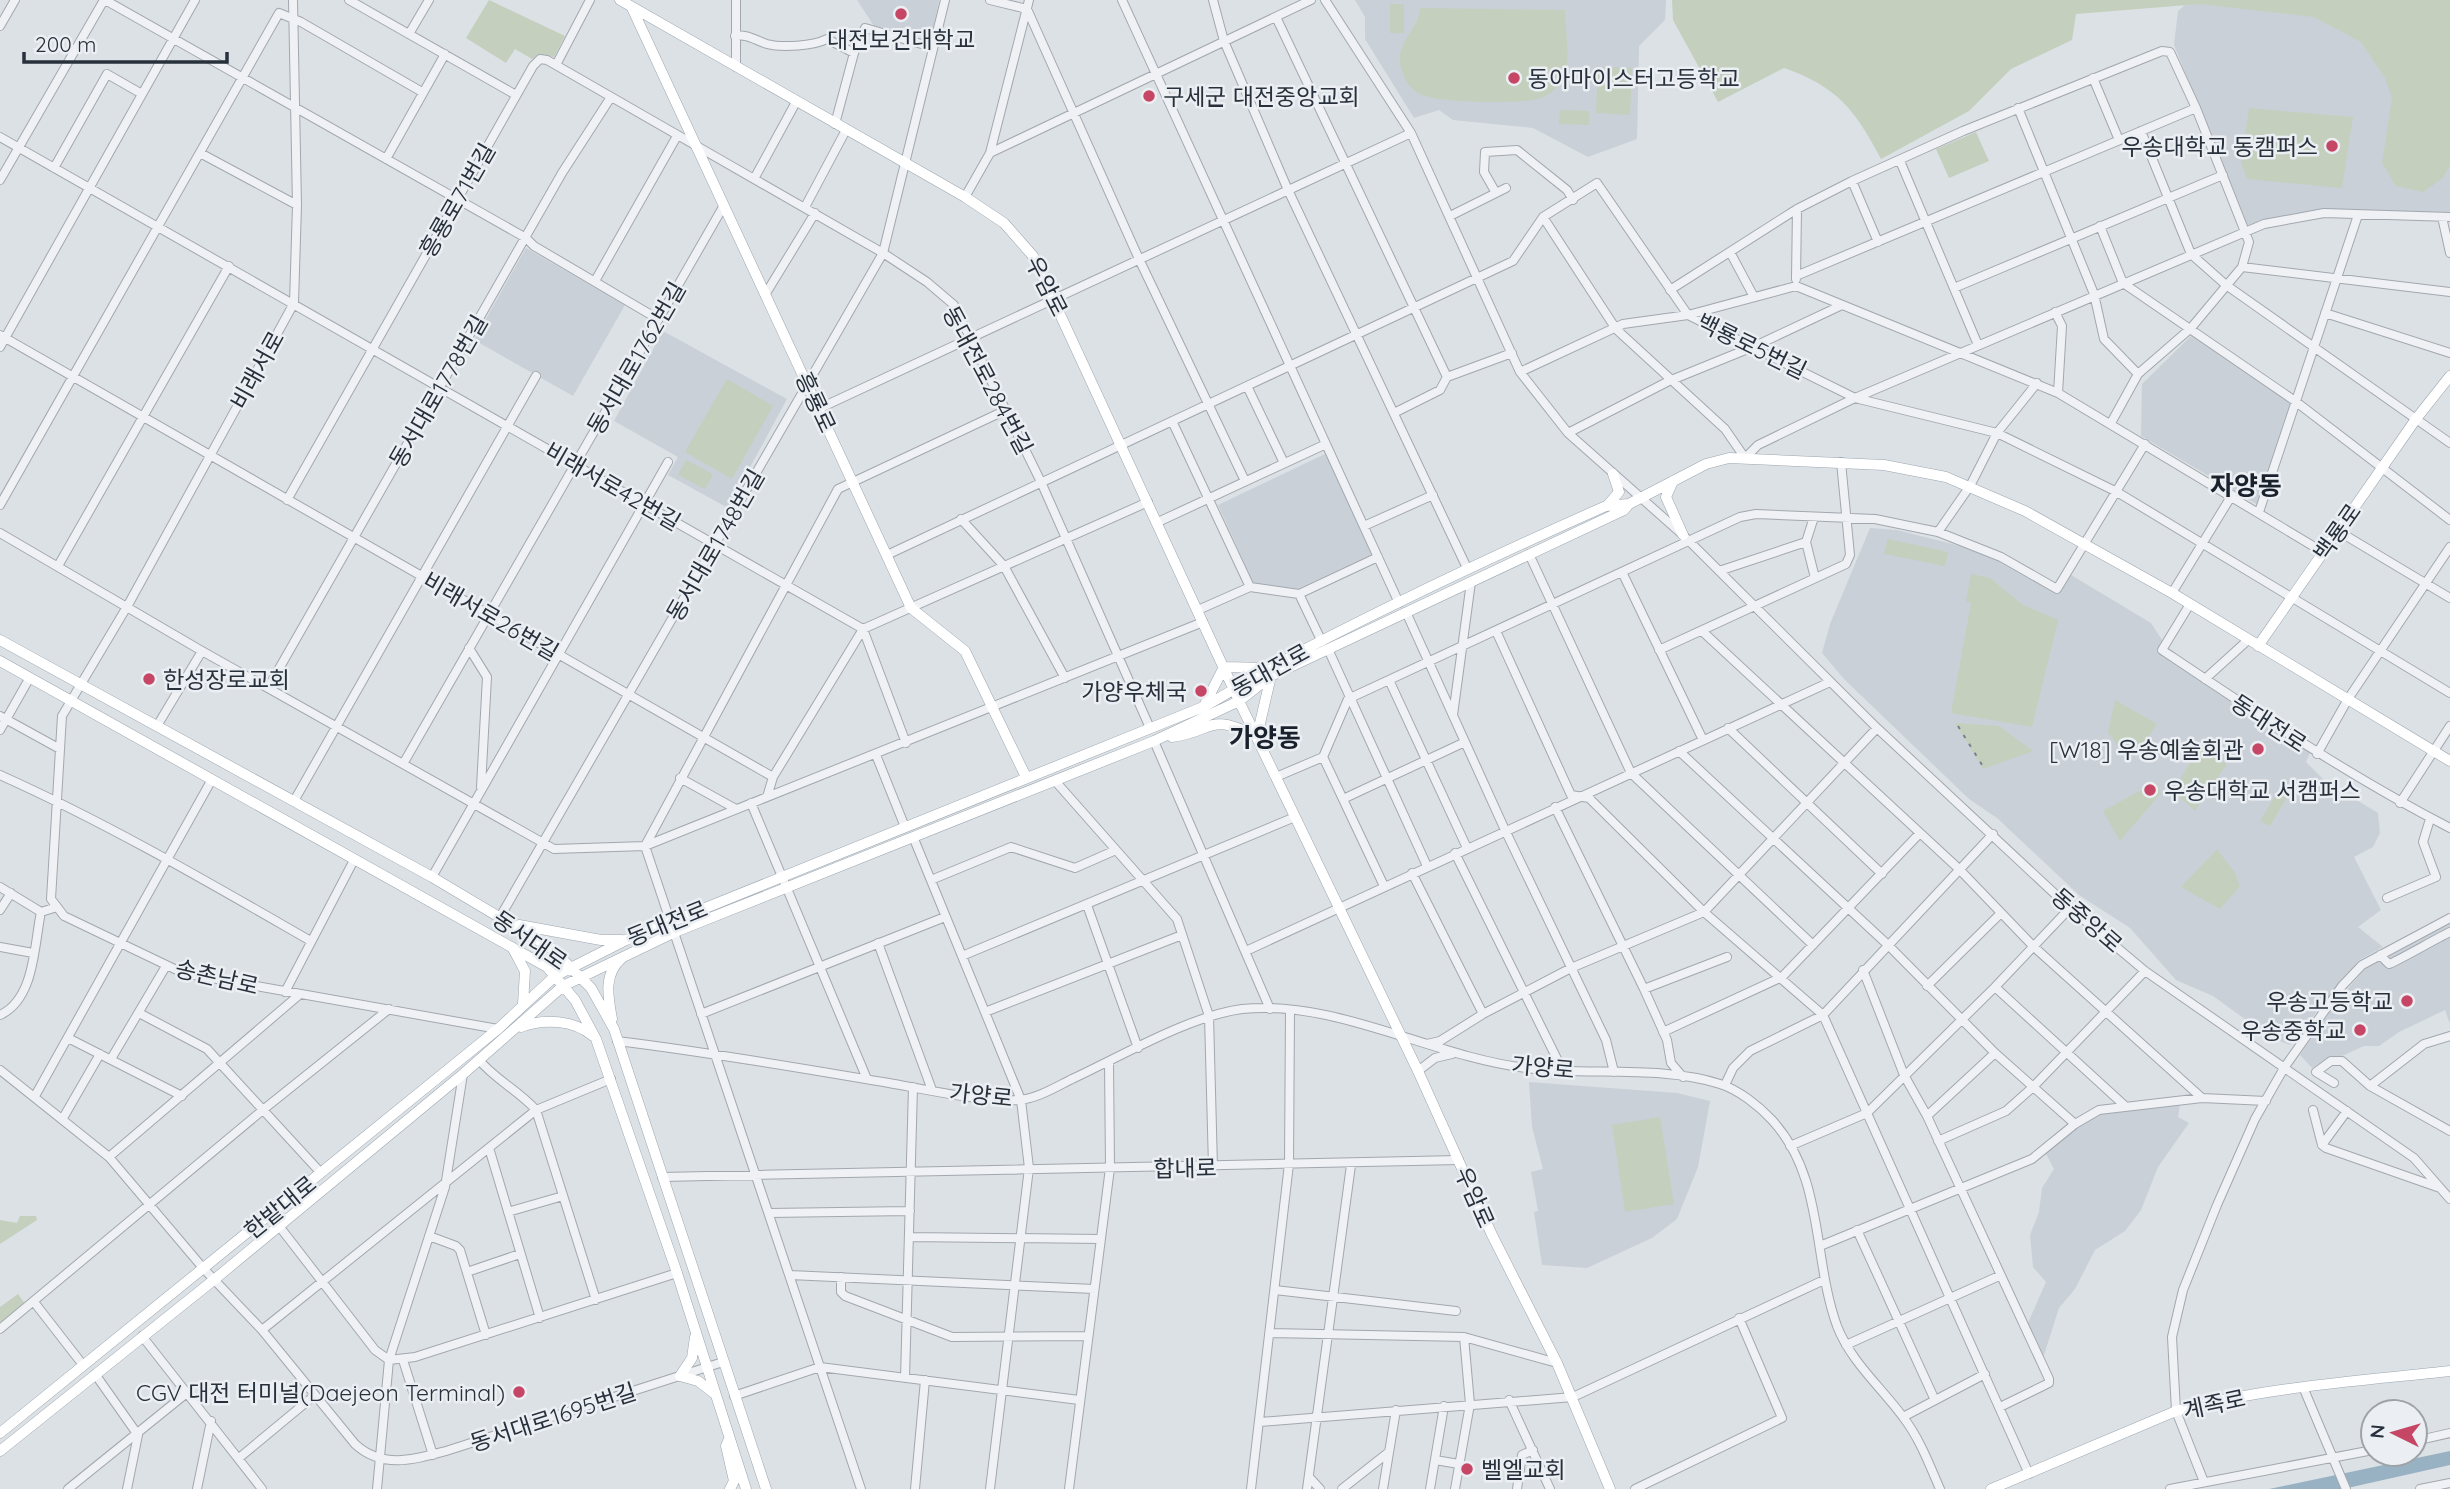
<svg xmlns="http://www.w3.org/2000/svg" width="2450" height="1489" viewBox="0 0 2450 1489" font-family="Quicksand,'Noto Sans KR',sans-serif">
<rect width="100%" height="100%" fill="#dce1e5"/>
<path fill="#cad0d7" d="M857 0H939L932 36 874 26Z
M1355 0H1666L1665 20 1639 46 1637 139 1588 157 1533 128 1453 120 1439 110 1414 118 1365 39V17Z
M2191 0 2310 10 2450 82V215L2324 210 2288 215 2248 228 2174 45 2178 11Z
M526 248 625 305 573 396 474 340Z
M663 331 787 399 728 508 668 475 678 457 614 421Z
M2194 333 2292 403 2258 505 2141 436 2142 384Z
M1327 453 1373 554 1297 589 1254 584 1218 505Z
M1870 528 1897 530 1968 548 2002 563 2058 594 2071 575 2151 623 2166 646 2163 655 2310 753 2306 762 2325 781 2378 813 2380 833 2373 847 2354 857 2381 910 2358 927 2383 947 2359 960 2290 1045 2271 1038 2213 996 2176 980 2130 928 2079 895 1997 818 1969 799 1844 679 1822 653 1830 624Z
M2450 923V1024L2445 1010 2399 1032 2379 1046H2364L2342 1056 2328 1058 2312 1068 2300 1055 2338 1000 2365 969Z
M1529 1082 1677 1093 1710 1101 1698 1167 1677 1219 1652 1238 1587 1268 1542 1265 1534 1212 1538 1211 1531 1172 1543 1169 1532 1127Z
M2180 1104 2178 1117 2189 1123 2158 1167 2141 1210 2125 1231 2095 1250 2075 1289 2059 1308 2043 1358 2027 1325 2046 1282 2033 1267 2030 1235 2039 1212 2042 1188 2054 1169 2045 1152 2100 1111Z"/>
<path fill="#c4cfbe" d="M489 0 565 36 554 57 538 54 532 59 515 49 506 63 466 38Z
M1672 0H2450V165L2443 178 2423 192 2396 186 2382 163 2392 98 2385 78 2361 42 2314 17 2200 4 2076 14 2072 40 2011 69 1969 111 1881 159C1855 110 1838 87 1784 68L1718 102 1673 20Z
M1390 4H1404V33H1390Z
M1420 8 1565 10C1565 28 1571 63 1564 78 1560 85 1552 93 1544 97 1526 105 1441 103 1422 95 1412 91 1405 81 1402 71 1392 43 1419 32 1420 8Z
M1598 67 1632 68 1630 115 1596 113Z
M2249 108 2353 117 2342 188 2247 179 2241 163Z
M1560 110 1590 111 1589 125 1559 124Z
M1976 132 1989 161 1949 178 1936 149Z
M727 379 773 406 732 479 685 452Z
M686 460 713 474 705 489 678 475Z
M1888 539 1948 552 1945 566 1884 554Z
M1971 574 1990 578 2023 605 2058 620 2032 727 1951 713 1971 603 1966 601Z
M2115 700 2157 724C2148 740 2140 750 2121 751L2108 732Z
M1955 723 1999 726 2033 751 1983 769Z
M2200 747 2227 764 2195 811 2173 791Z
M2156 782 2161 793 2120 841 2103 811Z
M2278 791 2287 797 2270 826 2260 821Z
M2217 849 2235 873 2240 886 2220 909 2181 887Z
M1660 1117 1674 1204 1625 1212 1612 1125Z
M20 1216H36L37 1220 0 1244V1220L17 1223Z
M18 1294 25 1304 0 1323V1307Z"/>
<path fill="#98b2c4" d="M2450 1451V1465L2343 1489H2269Z"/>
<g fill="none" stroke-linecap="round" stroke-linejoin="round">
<defs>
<path id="minor" d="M105 0 526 238 534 246 658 319
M293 0 297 205 294 303 128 605 62 716 51 899 64 916 183 973 498 1029
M349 0 516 95
M990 0 1027 9 1139 259 1245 481
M1122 0 1399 603
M1213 0 1224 41 1288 190 1467 568
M1325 0 1411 133 1520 372 1568 433 1683 535 1877 728 2070 908 2145 971 2414 1158 2450 1199
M1276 17 1447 377
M0 26 15 0
M409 34 429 0
M735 36C749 34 754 40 767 44 782 48 813 46 827 39L854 53
M556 65 590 0
M736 67V0
M2093 78 2119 140
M2018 108 2094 294 2104 339 2138 374
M835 124 854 53 865 28 932 47
M2141 131 2191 254 2226 285 2450 443
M0 137 863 629 906 743
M200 153 297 205
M990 153 1311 0
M386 159 445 54
M1900 161 1978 345
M54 168 107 74 142 94
M754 179 796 102
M0 180 104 0
M1852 181 1878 242
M1496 193 1484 172 1485 152 1517 150 1567 190 1573 200
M965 197 990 153 1029 0
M805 207 846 130
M1450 216 1506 188
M1543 217 1616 329 1725 429 1745 458 1758 445 1855 398 2264 224 2324 213 2450 217
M2442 217 2450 253
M2100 226 2123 283 2295 401 2450 520
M1730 252 1754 297
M2242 267 2450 292
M1796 276 2196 108
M1796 279 1797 209
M595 281 677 136
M1954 288 2223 175
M1670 290 1797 209 1852 181 1963 131 2162 51 2170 52 2196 108 2249 242 2242 267 2191 328 2138 374 2111 423
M765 295 815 213
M2055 312 2062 326 2058 393
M2325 313 2450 353
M0 335 773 777
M0 347 195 0
M1520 372 1623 324 1688 315 1796 286 2058 393 2323 552
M1447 377 1512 353
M1247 386 1284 463
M818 409 1411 133
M1396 412 1440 390 1447 377
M1172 421 1250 587 1299 594 1322 642
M1568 433 1669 381 1755 346 1840 306
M287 500 533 66 540 59 547 60 883 253 927 282 954 305 1041 482 1150 728
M0 505 279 13 301 22 422 92
M2259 512 2358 215
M1814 517 1806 542 1815 578
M961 519 1004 566 1065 678
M1158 522 1326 444
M1364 526 1433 495
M2338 531 2450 598
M1938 532 1970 486 1997 433 2037 383
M0 533 202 651 554 849 645 846 1203 622
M1529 554 1631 773 1813 945
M887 555 1513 261 1543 217 1597 183 1688 315 1855 398 1997 433 2117 492 2450 693
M58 566 229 266
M1719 571 1806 542
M1622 572 1703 740
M2172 593 2232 495
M1299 594 1378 557
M2190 604 2162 650C2256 713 2349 776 2450 828
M1198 610 1250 587
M1406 612 1505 830 1606 1040 1614 1072
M1496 631 1571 795 1589 798 1704 912 1823 1015 2029 1474
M1702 631 1959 869 2034 947 2202 1098
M469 648 487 677 481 787
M1328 649 1427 866
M1659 650 1846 564 1850 555 1841 462
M2205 679 2248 640
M1389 680 1467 848
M268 688 562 173 611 97
M1453 715 1471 582
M0 716 60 749
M157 726 202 651
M1728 728 1882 874
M0 730 29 679
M1154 741 1270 1009
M1679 751 1888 945 1995 1053 2075 1124
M2317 754 2348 699 2450 547
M876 755 905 827
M1323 757 1384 886
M403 764 723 207
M0 775C107 823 208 882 309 940
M1276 777 1323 757 1348 699 1740 517 1756 514 1875 519 1938 532 2001 557 2057 589 2145 444
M680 778 736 809
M1056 782 1177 919 1209 1016 1213 1167
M767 797 773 777 863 629 1148 502
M1343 799 1465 742
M294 801 536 376
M751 803 867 1079
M2400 803 2450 726
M1555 807 1644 989 1667 1040 1671 1063 1683 1077
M914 839 1021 1100 1029 1168 990 1489
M1455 853 1563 1071
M1412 873 1483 1014
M432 877 668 462
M931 880 1011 847 1075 868 1116 850
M0 887 41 912
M2387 898 2436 877 2423 842 2430 819
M1087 905 1138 1048
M0 910 11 893
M500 917 883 253 945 0
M878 943 932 1090
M0 947 33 953
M1246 951 1830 682
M2380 955 2389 964C2394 963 2439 937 2450 932
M962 956 1295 817
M1863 970 1904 1075 1927 1116 2049 1379V1383L2000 1407
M1927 986 2000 914
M1995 987 2124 1105
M1644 989 1727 957
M285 992 354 860
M985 1012 1182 935
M139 1013 207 1049 321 1173
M701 1014 945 917
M0 1015C35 999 34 945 41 912L57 907
M1663 1032 1782 977 1920 833
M68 1038 182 1096
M617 1041C709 1052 799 1068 889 1083 923 1089 986 1103 1018 1100 1036 1099 1054 1088 1070 1080 1120 1057 1189 1016 1242 1009 1336 999 1433 1057 1526 1068 1588 1076 1660 1065 1720 1084 1739 1090 1759 1106 1772 1120 1825 1178 1812 1257 1837 1326 1851 1362 1881 1387 1903 1417 1920 1439 1929 1464 1940 1489
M1427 1044 1440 1041 1483 1014 1571 968 1704 912 1877 728
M111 1059 166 966
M479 1060C496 1080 519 1091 536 1110L596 1300
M0 1070 109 1157 203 1268 262 1330 355 1444C382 1469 413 1460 446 1451L723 1362
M1418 1071 1435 1058 1452 1054
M2334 1083 2316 1072 2331 1061H2342L2370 1086 2450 1131
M1725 1085 1733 1068 1750 1051 1823 1015 1993 834
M2370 1086 2424 1044 2450 1036
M35 1096 211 781
M2313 1110 2322 1145 2326 1148 2440 1188
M1927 1116 1995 1053
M63 1118 100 1054
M1938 1141 2006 1111 2033 1087 2145 971
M2322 1145 2347 1111
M1790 1146 1867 1113 1995 987 2070 908
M489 1148 540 1318
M109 1157 299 995
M662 1177 1459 1160
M508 1212 563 1196
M769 1213 910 1211
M279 1226 375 1350 389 1360
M1857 1230 1934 1398
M429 1236 456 1246 460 1250 486 1335
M909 1237 1101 1239
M1820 1246 2032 1159 2075 1124 2099 1110 2202 1098 2266 1101
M467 1272 520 1254
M790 1275 1094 1289
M841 1277V1292L845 1296 952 1337 1088 1336
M1275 1290 1456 1311
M34 1302 83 1365
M0 1329 264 1109 389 1009
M262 1330 536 1110 611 1079
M1271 1333 1464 1337 1557 1363
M142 1336 262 1489
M1846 1345 1999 1276
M389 1360 415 1357 677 1273
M403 1360 433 1455
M95 1374 138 1435 127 1489
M905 1378 913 1087
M2303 1387 2346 1489
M734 1396 820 1367 1079 1400
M1509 1400 1550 1489
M1903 1417 1985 1374
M1260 1422 1573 1397 1824 1280
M2415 1441 2450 1433
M239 1458 315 1395
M1435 1460 1459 1464
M1309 1477 1320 1489
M2204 1482 2176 1411 2172 1337 2183 1290 2217 1205 2255 1119 2284 1068 2342 986 2362 965 2450 918
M68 1489 188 1392
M197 1489 211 1421
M377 1489 389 1360 445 1187 463 1074
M861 1489 645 846 838 489 1006 410
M915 1489 925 1380
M1069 1489 1110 1168 1109 1063
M1251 1489 1289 1164 1290 1011
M1307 1489 1351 1165
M1342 1489 1389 1452
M1383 1489 1396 1410
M1430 1489 1444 1406
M1455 1489 1470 1404 1464 1337
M1517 1489 1522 1455 1533 1450
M1635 1489 1782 1418 1739 1318
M2170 1489 2373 1450
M2420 1489 2450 1483"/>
<path id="major" d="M620 0 965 197 1004 223 1033 256 1239 701 1418 1071 1492 1235 1557 1363 1610 1489
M632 8 911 608 965 651 1026 777
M1673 481 1666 497 1683 535
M1607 506 1619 492 1613 474
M0 640 432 877 551 948 591 988 614 1029 766 1489
M2258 646 2416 419 2450 376
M0 661 547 967 575 1000 596 1039 677 1273 746 1489
M1224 667 1268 668
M1204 706 1224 667
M1257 736 1271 676
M1172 737C1216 731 1206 712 1256 736
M519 925 601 940H622
M512 947 525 971 523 1004
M612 1019C608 997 603 974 622 958
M521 1027C544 1018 574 1020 593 1036
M695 1337 692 1358 680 1376 698 1381 715 1394
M0 1433 498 1029 555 976 626 940 1203 707C1227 695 1248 679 1271 667 1381 609 1493 556 1606 506L1629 504
M728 1441 726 1446 734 1481 730 1489
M0 1451 215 1279 463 1074 563 986 675 932 1154 741 1239 701 1271 676 1624 510 1629 504 1706 464 1729 458 1884 465 1946 477 2025 511 2172 593 2450 761
M1991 1489 2176 1411C2265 1387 2359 1381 2450 1371"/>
</defs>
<use href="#minor" stroke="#a2a8af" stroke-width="10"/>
<use href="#major" stroke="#9ca6b0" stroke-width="11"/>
<use href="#minor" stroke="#eff1f4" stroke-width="8"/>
<use href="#major" stroke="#fff" stroke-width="10"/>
<path stroke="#77828e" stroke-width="2" stroke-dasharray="3.5 7" stroke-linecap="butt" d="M1958 726 1984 768"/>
</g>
<g fill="#c64665" stroke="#ebeff3" stroke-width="2.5">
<circle cx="901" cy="14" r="7"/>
<circle cx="1514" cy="78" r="7"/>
<circle cx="1149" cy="96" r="7"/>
<circle cx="2332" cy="146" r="7"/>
<circle cx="149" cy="679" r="7"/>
<circle cx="1201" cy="691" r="7"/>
<circle cx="2258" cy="749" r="7"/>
<circle cx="2150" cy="790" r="7"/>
<circle cx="2407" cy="1001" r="7"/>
<circle cx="2360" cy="1030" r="7"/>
<circle cx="519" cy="1392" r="7"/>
<circle cx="1467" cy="1469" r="7"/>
</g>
<g text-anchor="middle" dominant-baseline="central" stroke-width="5" stroke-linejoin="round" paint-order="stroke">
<g font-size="23" fill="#27303b" stroke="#ebeff3" text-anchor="end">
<text x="901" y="39" text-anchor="middle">대전보건대학교</text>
<text x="1528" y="78" text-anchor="start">동아마이스터고등학교</text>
<text x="1163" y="96" text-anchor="start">구세군 대전중앙교회</text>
<text x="2318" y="146">우송대학교 동캠퍼스</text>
<text x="163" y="679" text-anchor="start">한성장로교회</text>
<text x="1187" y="691">가양우체국</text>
<text x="2244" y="749">[W18] 우송예술회관</text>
<text x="2164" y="790" text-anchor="start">우송대학교 서캠퍼스</text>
<text x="2393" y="1001">우송고등학교</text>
<text x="2346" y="1030">우송중학교</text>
<text x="505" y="1392">CGV 대전 터미널(Daejeon Terminal)</text>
<text x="1481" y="1469" text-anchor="start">벨엘교회</text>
</g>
<g font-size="23" fill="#27303b" stroke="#ebeff3">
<text transform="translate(457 200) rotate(-60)">흥룡로71번길</text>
<text transform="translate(1047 286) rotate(63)">우암로</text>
<text transform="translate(1752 346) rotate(26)">백룡로5번길</text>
<text transform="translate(636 358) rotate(-60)">동서대로1762번길</text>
<text transform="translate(257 370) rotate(-61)">비래서로</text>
<text transform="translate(988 380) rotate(62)">동대전로284번길</text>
<text transform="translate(438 391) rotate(-60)">동서대로1778번길</text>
<text transform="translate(816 402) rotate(65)">흥룡로</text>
<text transform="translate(613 486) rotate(30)">비래서로42번길</text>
<text transform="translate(2337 532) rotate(-55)">백룡로</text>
<text transform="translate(715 545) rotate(-60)">동서대로1748번길</text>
<text transform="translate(491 616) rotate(30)">비래서로26번길</text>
<text transform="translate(1270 670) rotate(-29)">동대전로</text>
<text transform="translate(2269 723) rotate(33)">동대전로</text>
<text transform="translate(2087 920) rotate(41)">동중앙로</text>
<text transform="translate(667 923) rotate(-22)">동대전로</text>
<text transform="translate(530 940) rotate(35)">동서대로</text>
<text transform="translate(217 977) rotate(13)">송촌남로</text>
<text transform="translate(1543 1067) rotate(5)">가양로</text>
<text transform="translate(981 1095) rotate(6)">가양로</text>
<text transform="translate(1185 1168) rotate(-1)">합내로</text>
<text transform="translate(1475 1197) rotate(66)">우암로</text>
<text transform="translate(280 1207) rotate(-39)">한밭대로</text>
<text transform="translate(2214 1404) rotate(-12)">계족로</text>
<text transform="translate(553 1417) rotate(-18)">동서대로1695번길</text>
</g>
<g font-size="26" font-weight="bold" fill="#19212c" stroke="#ebeff3">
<text x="2246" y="485">자양동</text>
<text x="1265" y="737">가양동</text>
</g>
</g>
<g transform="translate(2394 1433) rotate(275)"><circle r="33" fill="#ebeff3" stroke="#9da3a9" stroke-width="2"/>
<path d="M0-5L12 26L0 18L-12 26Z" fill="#c64665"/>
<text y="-10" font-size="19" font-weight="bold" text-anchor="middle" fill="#27303b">N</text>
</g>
<path d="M24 52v10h203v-10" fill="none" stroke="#27303b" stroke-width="3.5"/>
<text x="35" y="52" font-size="21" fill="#27303b" stroke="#ebeff3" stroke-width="5" paint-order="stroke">200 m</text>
</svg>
